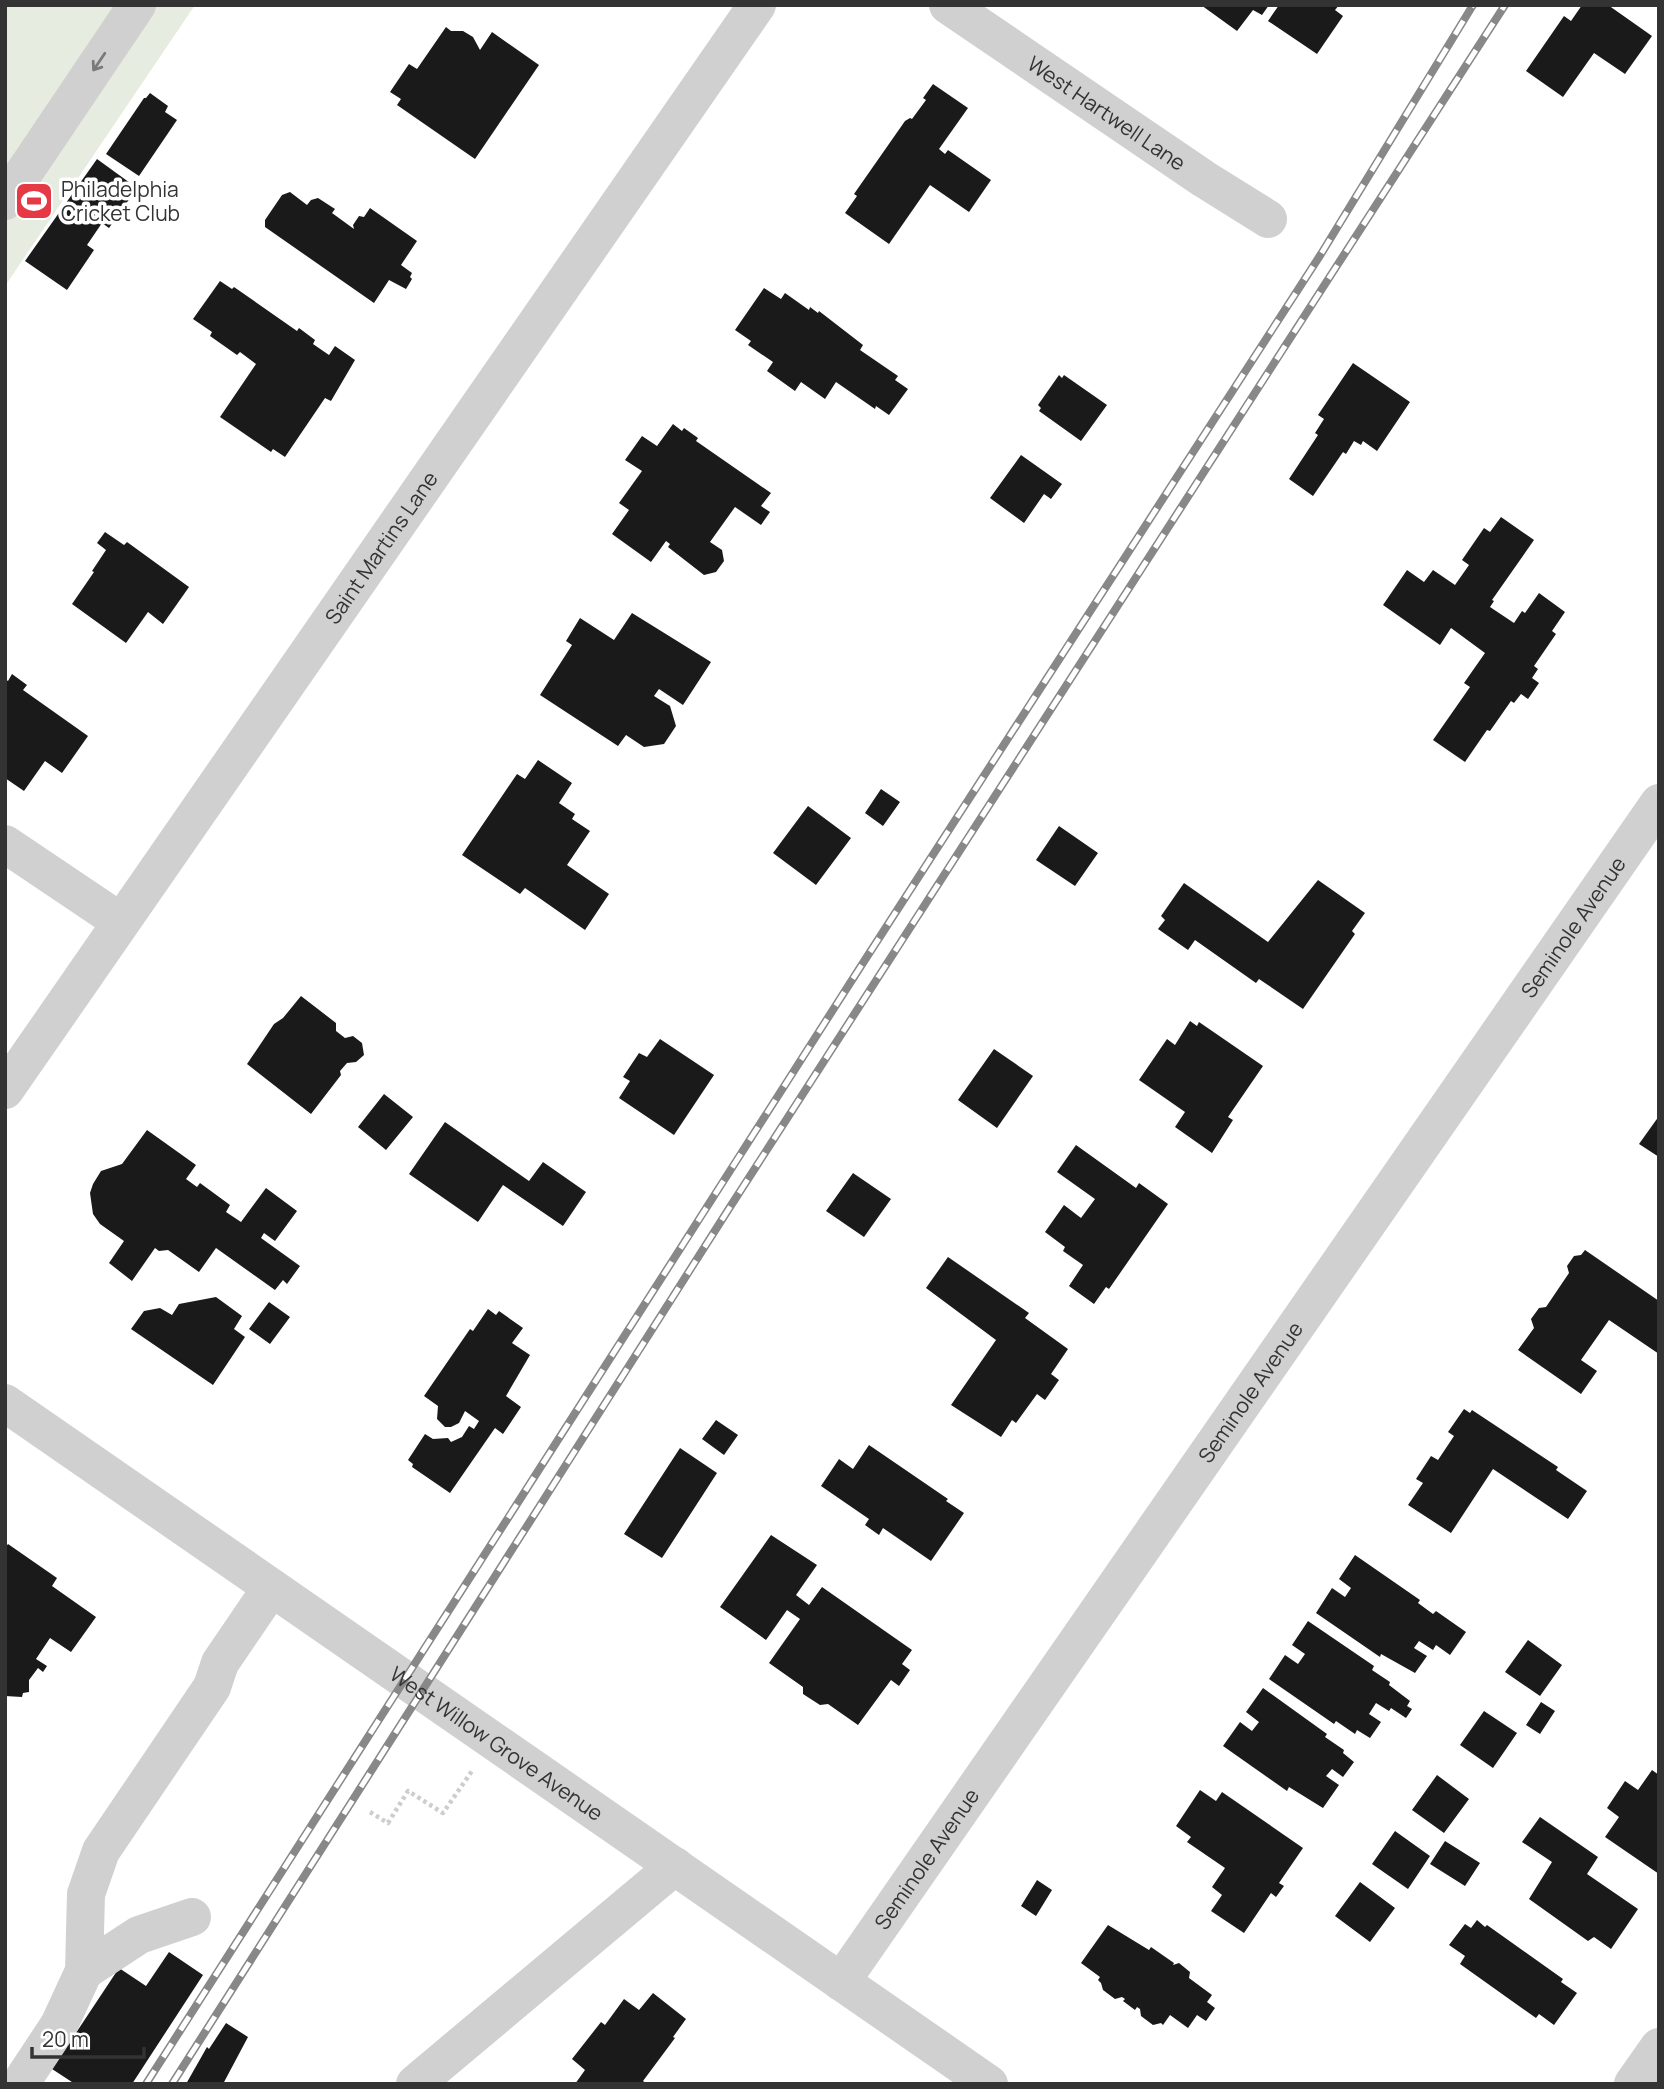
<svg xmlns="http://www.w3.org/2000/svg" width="1664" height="2089" viewBox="0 0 1664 2089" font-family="Manrope,sans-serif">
<rect width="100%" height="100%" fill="#fff"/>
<path fill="#e6ecdf" d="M5 5H195L5 286Z"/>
<path fill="#1a1a1a" d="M1201 5H1269L1262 15 1253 10 1237 31Z
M1279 5H1339L1335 10 1343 16 1317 54 1268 21Z
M1582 5H1608L1652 36 1625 74 1594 53 1563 97 1526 71 1564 16 1571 21Z
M446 27 451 31H463L473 37 480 50 492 32 539 65 475 159 397 105 401 99 390 92 409 64 417 69Z
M933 84 968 108 939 149 945 154 948 150 991 180 969 212 930 185 889 244 845 213 857 196 854 194 905 121 910 118 912 119 926 100 923 98Z
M150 93 168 106 165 112 177 120 139 176 106 154 144 98H146Z
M97 159 137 188 109 228 102 223 87 245 94 250 67 290 25 261Z
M290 192 307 205 311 200 318 198 335 209 332 213 354 229 353 225 359 216 364 217 370 208 417 241 401 265 412 273 410 277 412 279 406 289 389 280 374 303 265 227V220L282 195Z
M220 281 232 289 234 287 297 331 299 328 315 340 313 344 329 355 335 346 355 360 331 401 325 398 285 457 273 449 271 452 220 417 256 364 240 352 237 355 210 336 212 332 193 319Z
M764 288 781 299 785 293 809 310 810 307 818 313 819 311 863 345 860 350 898 376 895 380 908 389 889 415 876 406 875 409 836 382 825 399 801 382 795 391 767 371 773 362 748 345 751 341 735 330Z
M1353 363 1410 402 1377 451 1363 441 1361 445 1354 441 1346 454 1343 452 1313 496 1289 479 1318 435 1315 433 1324 419 1318 415Z
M1059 375 1062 378 1064 375 1107 405 1081 441 1039 411 1041 408 1038 405Z
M673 424 682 431 684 428 698 438 696 441 771 493 761 506 770 512 761 525 735 507 710 542 722 550 724 561 716 572 704 575 668 547 670 544 666 541 651 562 612 534 629 510 619 503 642 471 625 460 642 436 657 446Z
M1021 455 1062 484 1051 499 1044 494 1024 523 990 498Z
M1501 517 1534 540 1492 600 1494 601 1490 607 1514 623 1522 611 1525 613 1539 593 1565 612 1552 631 1556 634 1534 666 1538 669 1532 678 1539 683 1528 699 1521 694 1514 703 1511 701 1490 731 1487 730 1465 762 1433 740 1470 687 1464 683 1485 653 1451 628 1440 645 1383 605 1407 570 1424 582 1433 570 1455 585 1469 565 1462 560 1484 528 1490 532Z
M105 532 124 545 127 542 189 587 163 624 148 612 126 643 72 604 94 572 92 571 106 550 97 543Z
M632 613 711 662 683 705 659 689 654 696 670 706 676 726 664 744 644 747 626 735 618 746 540 695 572 645 566 641 580 618 614 640Z
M12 674 27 685 23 690 88 736 62 773 45 761 24 791 5 778V679L8 681Z
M538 760 572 783 559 803 575 814 572 819 590 831 567 865 609 894 585 930 525 888 520 894 462 855 517 774 525 779Z
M881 789 900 802 883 826 865 813Z
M808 806 851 838 816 885 773 853Z
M1059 826 1098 853 1075 886 1036 860Z
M1318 880 1365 913 1352 931 1355 934 1303 1009 1259 979 1256 983 1195 940 1188 950 1158 929 1165 920 1161 916 1184 883 1268 942Z
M301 996 336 1023V1031L345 1038 353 1036 362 1043 364 1055 356 1062 347 1063 340 1071 341 1075 311 1114 247 1064 274 1024 283 1018Z
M1190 1021 1197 1026 1199 1022 1263 1066 1228 1117 1233 1120 1212 1153 1175 1127 1185 1112 1139 1080 1167 1039 1175 1045Z
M660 1039 714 1075 674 1135 619 1098 630 1081 623 1077 639 1053 647 1057Z
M994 1049 1033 1076 997 1128 958 1100Z
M384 1094 413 1117 386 1150 358 1127Z
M1659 1116V1157L1639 1144Z
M445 1122 529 1181 543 1162 586 1192 563 1226 503 1185 478 1222 409 1174Z
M147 1130 196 1165 186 1179 197 1187 200 1183 230 1205 226 1212 241 1222 266 1188 297 1211 275 1241 264 1233 261 1238 300 1266 287 1284 283 1280 275 1290 216 1248 199 1272 168 1250 159 1251 155 1248 132 1281 109 1263 124 1241 100 1224 93 1214 90 1193 93 1184 101 1171 122 1164Z
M1076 1145 1136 1188 1139 1183 1168 1204 1109 1289 1106 1287 1094 1304 1069 1286 1083 1265 1063 1251 1065 1247 1045 1232 1064 1205 1081 1218 1095 1199 1057 1172Z
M853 1173 891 1199 864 1237 826 1211Z
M1585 1250 1659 1301V1354L1609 1320 1581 1360 1597 1371 1581 1394 1518 1350 1534 1328 1531 1319 1539 1308 1546 1307 1569 1273 1567 1266 1574 1256 1581 1255Z
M948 1257 1029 1313 1025 1318 1068 1349 1051 1374 1059 1380 1045 1400 1037 1394 1016 1423 1012 1420 1001 1437 951 1405 996 1340 926 1288Z
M216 1297 242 1316 234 1329 245 1337 213 1385 131 1329 144 1311 160 1308 172 1315 179 1304Z
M269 1302 290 1317 270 1344 249 1329Z
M488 1309 496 1315 499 1311 523 1328 512 1343 530 1355 506 1396 521 1407 503 1434 495 1428 450 1493 412 1467 413 1464 408 1460 425 1434 433 1439 448 1438 451 1442 462 1437 469 1426 474 1429 479 1421 465 1411 459 1423 451 1427H445L437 1419 438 1406 424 1396 470 1329 473 1331Z
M1464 1409 1470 1413 1472 1410 1558 1467 1556 1470 1587 1491 1568 1519 1493 1469 1451 1533 1408 1505 1423 1483 1416 1479 1431 1456 1438 1460 1454 1436 1448 1432Z
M716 1420 738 1435 724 1455 702 1439Z
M869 1445 948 1499 946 1501 964 1513 931 1561 883 1528 879 1535 865 1525 869 1519 821 1486 839 1459 853 1469Z
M680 1448 717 1473 662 1558 624 1534Z
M771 1535 817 1565 796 1595 809 1605 822 1587 912 1650 902 1664 910 1670 899 1686 891 1680 858 1725 828 1704 820 1705 803 1694V1687L769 1663 800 1619 787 1610 766 1640 720 1607Z
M8 1544 57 1578 52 1586 96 1617 71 1652 50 1638 36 1659 47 1666 43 1672 38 1668 29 1680V1692L23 1693 22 1697 5 1696V1548Z
M1355 1555 1420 1600 1418 1603 1433 1614 1436 1611 1466 1632 1450 1655 1436 1645 1433 1650 1419 1641 1414 1648 1427 1656 1415 1673 1381 1654 1380 1657 1316 1613 1332 1588 1345 1597 1351 1588 1339 1579Z
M1308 1621 1374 1666 1372 1670 1390 1682 1389 1685 1410 1701 1407 1706 1412 1709 1406 1718 1391 1708 1389 1711 1376 1703 1369 1714 1381 1722 1370 1738 1357 1730 1355 1734 1336 1721 1334 1724 1269 1679 1285 1655 1298 1664 1305 1654 1292 1645Z
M1528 1640 1562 1665 1540 1696 1505 1672Z
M1263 1688 1327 1734 1325 1737 1344 1750 1343 1753 1354 1762 1343 1777 1332 1769 1326 1776 1339 1785 1323 1808 1289 1787 1287 1791 1223 1746 1240 1722 1252 1731 1259 1722 1246 1712Z
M1541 1702 1555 1711 1540 1734 1526 1725Z
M1484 1711 1517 1733 1493 1768 1460 1745Z
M1652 1770 1659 1775V1874L1605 1837 1619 1817 1607 1808 1625 1781 1638 1790Z
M1437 1775 1469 1799 1444 1833 1412 1810Z
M1200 1790 1216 1801 1222 1792 1303 1848 1279 1883 1284 1886 1276 1897 1271 1893 1244 1933 1211 1911 1222 1895 1212 1887 1225 1868 1187 1842 1191 1837 1176 1826Z
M1540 1817 1598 1857 1587 1874 1638 1909 1611 1949 1594 1937 1588 1941 1529 1899 1552 1862 1522 1842Z
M1395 1831 1430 1856 1408 1889 1372 1864Z
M1445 1841 1480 1863 1465 1886 1430 1864Z
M1037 1880 1052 1890 1036 1916 1021 1906Z
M1360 1882 1395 1908 1370 1942 1335 1916Z
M1477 1920 1485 1927 1487 1925 1563 1979 1561 1982 1577 1993 1554 2025 1539 2014 1536 2018 1460 1964 1465 1956 1449 1945 1465 1924 1471 1928Z
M1108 1925 1149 1950 1151 1947 1174 1963 1173 1965 1179 1963 1190 1972 1189 1978 1212 1995 1207 2002 1215 2008 1206 2021 1197 2015 1188 2028 1170 2015 1163 2025 1161 2023 1153 2025 1141 2016 1140 2009 1137 2007 1135 2010 1123 2001 1125 1999 1122 1997 1115 1999 1103 1990 1101 1983 1098 1980 1100 1977 1081 1963Z
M169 1952 203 1975 132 2084H75L52 2069 119 1968 146 1986Z
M653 1993 686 2019 673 2037 675 2038 643 2081 647 2084H575L585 2070 572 2059 601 2022 605 2025 624 1999 639 2010Z
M226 2023 248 2037 223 2084H186L207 2047 209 2049Z"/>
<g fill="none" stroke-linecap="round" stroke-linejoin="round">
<path stroke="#cdcdcd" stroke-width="4.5" stroke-dasharray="3.5 3.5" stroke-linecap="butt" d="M370 1812 388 1823 408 1791 443 1813 472 1771"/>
<g stroke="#d0d0d0" stroke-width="38">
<path id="s1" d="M948 5 1204 179 1268 219"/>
<path d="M5 201 137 5"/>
<path d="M5 844 121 922"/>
<path id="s2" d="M5 1090 757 5"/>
<path id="s3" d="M5 1403 989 2084"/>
<path d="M84 1971 139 1935 192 1917"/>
<path id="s4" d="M841 1982 1659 803"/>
<path d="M20 2084 59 2025 84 1971 86 1894 101 1851 212 1687 220 1663 271 1588"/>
<path d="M415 2084 675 1866"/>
<path d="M1633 2084 1659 2047"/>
</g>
<defs>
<path id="rail" d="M146 2084 861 966 1321 254 1473 5
M172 2084 730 1207 1505 5"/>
</defs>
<use href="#rail" stroke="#888" stroke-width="8"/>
<use href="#rail" stroke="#fff" stroke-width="5" stroke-dasharray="16" stroke-linecap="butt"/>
</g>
<defs><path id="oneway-shaft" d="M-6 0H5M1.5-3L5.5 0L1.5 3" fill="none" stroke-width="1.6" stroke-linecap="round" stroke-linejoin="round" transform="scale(1.75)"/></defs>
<use stroke="#7a7a7a" href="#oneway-shaft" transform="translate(99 62) rotate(124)"/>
<defs>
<symbol id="stadium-square" viewBox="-11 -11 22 22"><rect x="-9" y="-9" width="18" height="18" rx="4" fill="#e63946" stroke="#fff"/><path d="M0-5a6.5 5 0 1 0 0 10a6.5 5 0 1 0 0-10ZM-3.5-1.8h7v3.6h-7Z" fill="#fff"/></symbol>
</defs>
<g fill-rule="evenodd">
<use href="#stadium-square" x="12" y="179" width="44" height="44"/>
</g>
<g text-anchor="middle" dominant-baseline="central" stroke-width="7" stroke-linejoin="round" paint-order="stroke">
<g font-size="21" fill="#333" stroke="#fff">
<text stroke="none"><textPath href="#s1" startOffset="192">West Hartwell Lane</textPath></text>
<text stroke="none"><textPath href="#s2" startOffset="660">Saint Martins Lane</textPath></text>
<text stroke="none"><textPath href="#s4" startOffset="1284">Seminole Avenue</textPath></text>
<text stroke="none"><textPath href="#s4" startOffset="718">Seminole Avenue</textPath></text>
<text stroke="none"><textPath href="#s3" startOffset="598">West Willow Grove Avenue</textPath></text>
<text stroke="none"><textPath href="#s4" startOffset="150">Seminole Avenue</textPath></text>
</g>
<g font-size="21" fill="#333" stroke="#fff" text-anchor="start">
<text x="61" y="189">Philadelphia<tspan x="61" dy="24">Cricket Club</tspan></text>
</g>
</g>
<rect width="1664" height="2089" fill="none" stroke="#333333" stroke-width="14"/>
<path d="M32 2047v10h112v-10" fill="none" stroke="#333333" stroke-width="3.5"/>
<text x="42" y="2047" font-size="21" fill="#333333" stroke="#ffffff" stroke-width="5" paint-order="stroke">20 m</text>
</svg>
